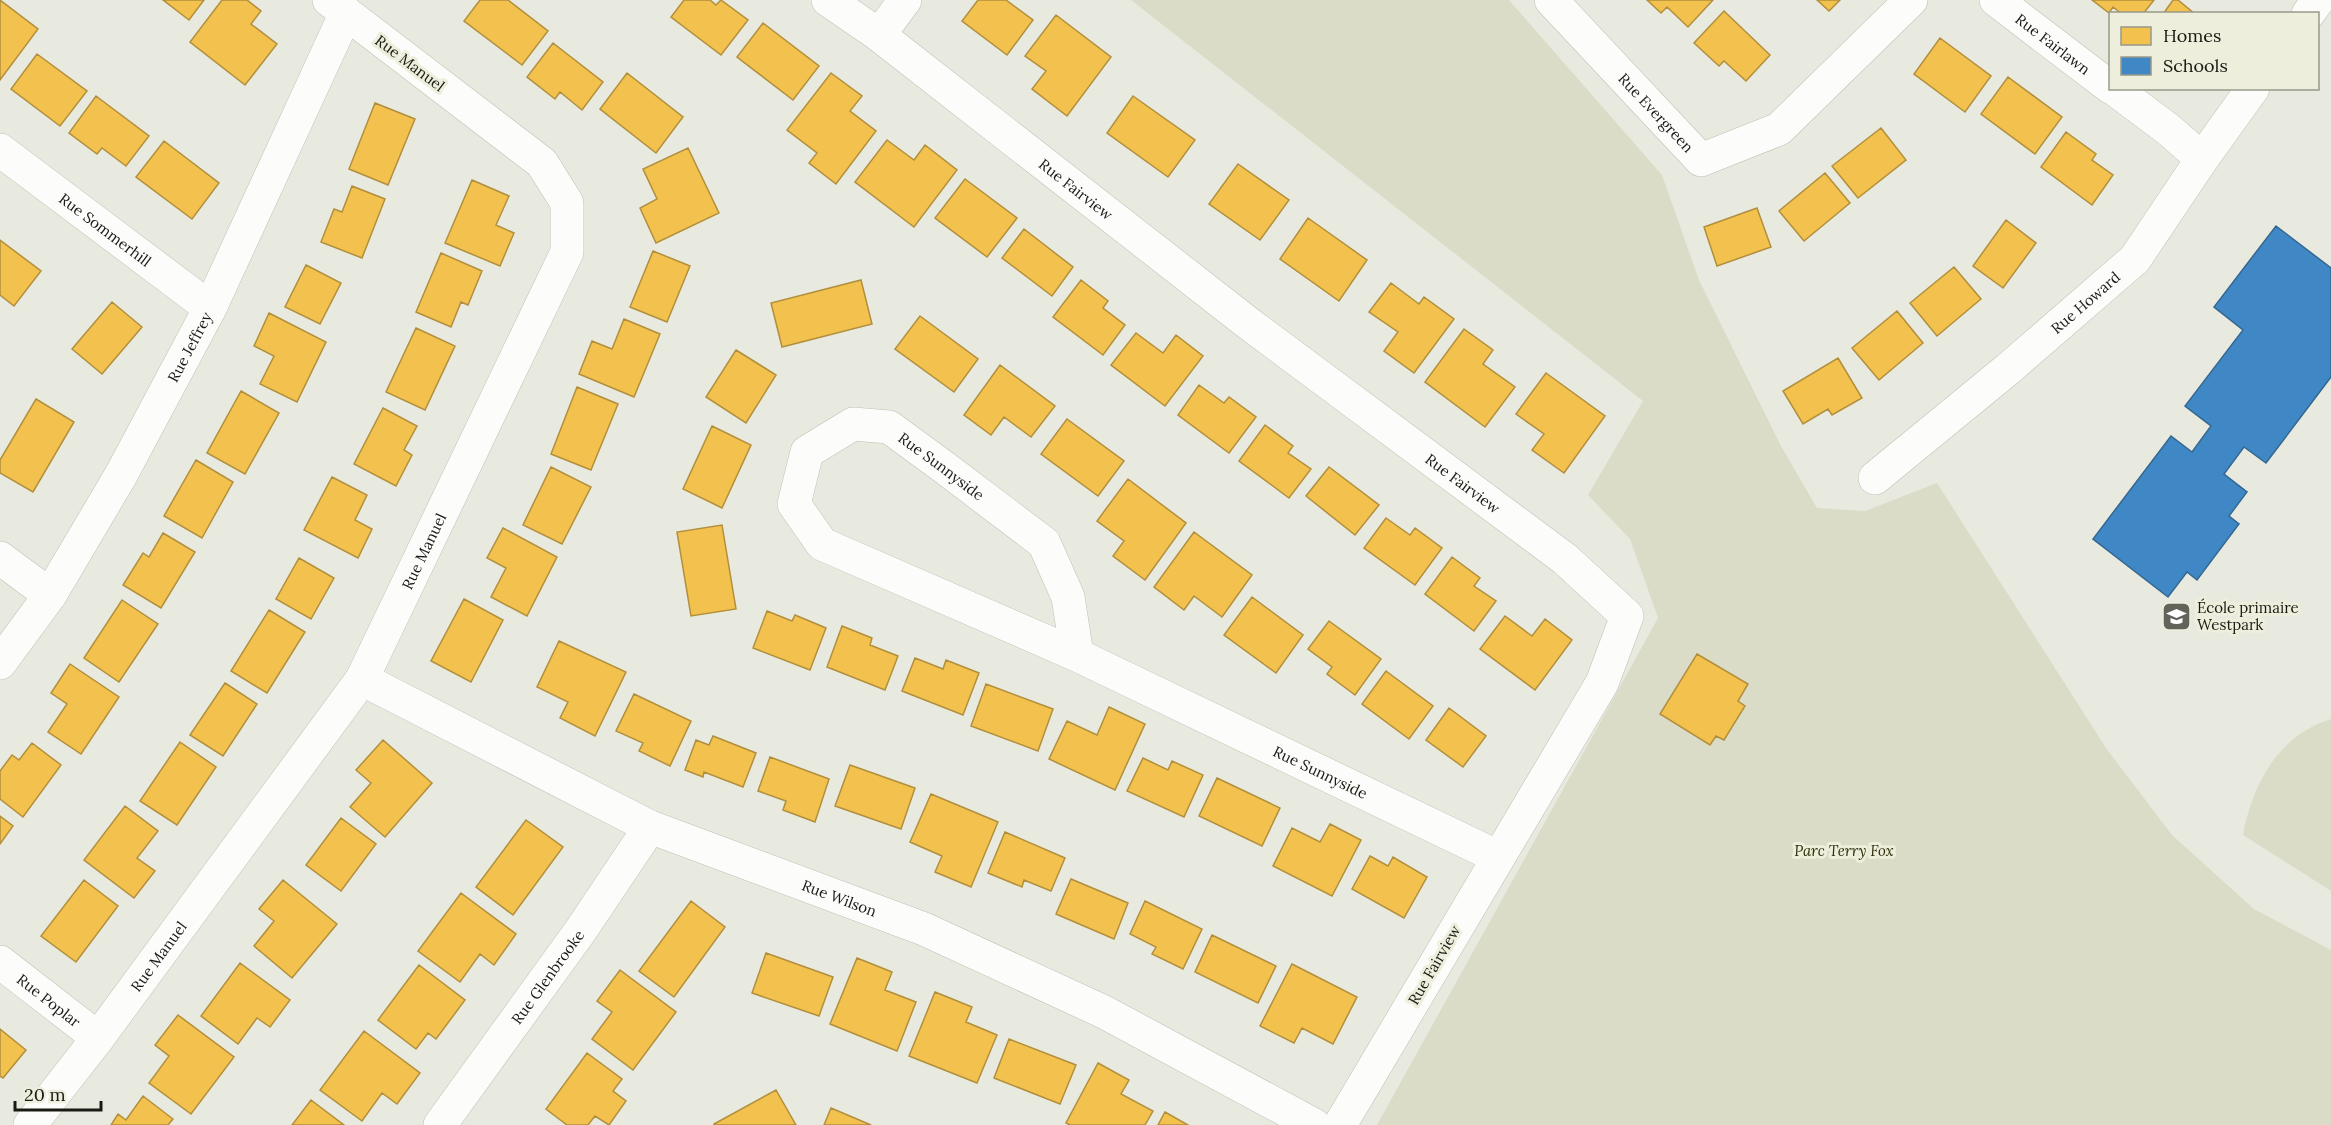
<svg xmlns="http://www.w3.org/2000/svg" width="2331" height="1125" viewBox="0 0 2331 1125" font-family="Lora,serif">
<rect width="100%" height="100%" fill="#e9eadf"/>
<path fill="#dbdcc7" d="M1131 0H1509L1662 175 1699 280 1781 446 1817 508 1865 511 1937 483 2106 748 2172 835 2254 909 2331 950V1125H1377L1658 618 1630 539 1588 495 1643 401Z
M2331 719V891L2243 835C2252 785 2278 735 2331 719Z"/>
<path fill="#f2c14e" stroke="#b18f3d" stroke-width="1.5" d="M0 0 38 29 0 80Z
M163 0H204L189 20Z
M222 0H247L261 11 251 24 277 44 245 85 190 42Z
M480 0H508L548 31 522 65 464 21Z
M684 0H710L716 5 721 0 748 20 721 55 671 17Z
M978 0H1006L1033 20 1007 55 962 21Z
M1647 0H1713L1688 27 1667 7 1661 13Z
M1817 0H1840L1829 11Z
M2092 0H2154L2143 14H2122L2113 7 2109 13Z
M2173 0H2178L2195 14H2163Z
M1724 11 1770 55 1746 81 1724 61 1719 66 1694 43Z
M1056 15 1111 57 1067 116 1032 89 1046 71 1025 56Z
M763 23 819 66 793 100 737 57Z
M1940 38 1991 76 1965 112 1914 74Z
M553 43 603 82 582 110 560 92 555 99 527 77Z
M37 54 87 91 60 126 11 89Z
M627 73 683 117 656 153 600 109Z
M831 73 862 96 850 111 876 131 836 184 809 163 817 153 787 130Z
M2008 77 2062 117 2035 154 1981 114Z
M96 96 149 136 126 166 102 148 97 154 69 133Z
M1133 96 1195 140 1168 177 1107 133Z
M375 103 415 119 388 185 349 169Z
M1881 128 1906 160 1858 198 1832 166Z
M2066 132 2096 154 2092 160 2113 175 2092 205 2041 167Z
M887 140 914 160 925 145 957 170 914 227 855 182Z
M164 141 219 183 192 219 136 177Z
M688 148 719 213 656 243 640 208 657 199 643 169Z
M1238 164 1289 200 1260 240 1209 204Z
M1825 173 1850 203 1804 241 1779 211Z
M965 179 1017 218 987 257 935 218Z
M472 180 509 196 496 225 514 233 500 266 445 243Z
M352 186 385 199 362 258 321 242 334 209 342 212Z
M1757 208 1771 247 1717 266 1704 227Z
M1308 218 1367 260 1339 301 1280 259Z
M2006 220 2036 243 2003 288 1973 266Z
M1024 229 1073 267 1052 296 1002 258Z
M0 240 41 271 14 306 0 295Z
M653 251 690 266 667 322 630 307Z
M441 253 482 271 468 305 461 302 451 327 416 312Z
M306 265 341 283 320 324 285 307Z
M1954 267 1981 299 1937 336 1910 303Z
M861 280 872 324 782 347 771 303Z
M1081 280 1108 301 1103 308 1125 325 1103 355 1053 317Z
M1391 283 1419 304 1424 297 1454 319 1414 373 1384 351 1398 332 1369 312Z
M112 302 142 327 102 374 72 349Z
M1897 311 1923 343 1879 380 1852 348Z
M269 313 326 342 297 402 260 384 274 356 254 346Z
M920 316 978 359 954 392 895 349Z
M624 319 660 334 634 397 579 374 592 341 612 349Z
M416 328 455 346 425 410 386 392Z
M1464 329 1493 350 1483 364 1515 387 1485 427 1425 382Z
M1136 333 1163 353 1176 335 1203 356 1165 406 1111 365Z
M736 350 776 375 746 423 706 397Z
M1838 358 1862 398 1832 415 1828 409 1803 424 1783 391Z
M1000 365 1055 406 1031 437 1004 417 991 435 964 415Z
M1546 373 1605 416 1564 473 1532 450 1544 434 1516 414Z
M1199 385 1224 403 1229 397 1256 417 1229 453 1178 415Z
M577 387 618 404 591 470 551 454Z
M241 391 279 413 245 474 207 453Z
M36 399 74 422 33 492 0 473V460Z
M383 408 417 426 404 450 412 455 396 486 354 464Z
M1067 419 1124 461 1098 496 1041 454Z
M1265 425 1293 446 1288 453 1311 469 1289 498 1239 461Z
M712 426 751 445 722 508 683 489Z
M196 460 233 482 202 538 164 516Z
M551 467 591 487 562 544 523 525Z
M1329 467 1379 505 1355 535 1306 496Z
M332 477 367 495 355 520 372 529 358 558 304 530Z
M1128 479 1186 523 1145 580 1113 556 1124 541 1097 521Z
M1386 518 1410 535 1415 528 1442 548 1415 585 1364 548Z
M722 525 736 609 691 616 677 532Z
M503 528 557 557 527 616 491 597 506 568 487 558Z
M1194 532 1252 575 1222 617 1194 596 1184 610 1154 587Z
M163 533 195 552 161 608 123 585 143 553 149 557Z
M1452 557 1480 578 1474 586 1496 601 1474 631 1425 594Z
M299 558 334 578 311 619 276 599Z
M1252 597 1303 635 1276 673 1224 635Z
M464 599 503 620 471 682 431 661Z
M122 600 158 624 119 682 84 658Z
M269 610 305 632 267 693 231 671Z
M767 611 792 621 795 615 826 628 810 670 753 648Z
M1505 616 1532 636 1545 619 1572 640 1535 690 1480 649Z
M1329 621 1381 659 1355 695 1327 674 1332 667 1308 649Z
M842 626 872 638 870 645 898 656 885 690 827 667Z
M559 641 626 672 595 736 560 718 568 702 537 687Z
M1697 654 1748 684 1738 701 1745 706 1724 740 1716 736 1710 745 1660 714Z
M915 658 943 669 946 660 979 673 963 715 902 691Z
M70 664 119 697 81 754 48 732 67 704 51 693Z
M1386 671 1433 706 1409 739 1362 704Z
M225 683 257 704 223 756 190 735Z
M986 684 1053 709 1038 751 971 726Z
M634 694 691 721 670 766 639 751 643 743 616 731Z
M1109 707 1145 724 1115 790 1049 759 1067 721 1097 735Z
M1449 708 1486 736 1463 767 1426 740Z
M713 736 756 753 743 787 704 772 703 777 685 770 696 740 709 745Z
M383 740 432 783 385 837 350 807 371 783 356 770Z
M180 742 216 767 177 825 140 801Z
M32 743 61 765 23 817 0 799V771L12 755 19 760Z
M770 757 829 779 815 822 783 810 786 801 758 791Z
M1143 758 1168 770 1172 761 1203 775 1184 817 1127 791Z
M850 765 915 788 901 829 835 806Z
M1217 778 1280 808 1262 846 1199 816Z
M931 794 998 822 971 887 935 872 942 856 910 842Z
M125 806 158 831 137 858 155 871 134 898 84 860Z
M0 816 13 826 0 844Z
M341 818 376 844 341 891 306 865Z
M526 820 563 847 513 915 476 887Z
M1330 824 1361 840 1332 896 1273 866 1292 828 1320 842Z
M1005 832 1065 858 1051 891 1024 880 1022 887 988 873Z
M1370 856 1388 866 1393 857 1427 877 1404 918 1352 889Z
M1071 879 1128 903 1114 939 1056 914Z
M84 880 118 906 76 962 41 936Z
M283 880 337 924 292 978 254 946 274 921 259 909Z
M461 893 516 934 494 965 480 954 460 982 418 951Z
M691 901 725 927 674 997 639 971Z
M1145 901 1202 929 1183 969 1152 954 1156 947 1130 934Z
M1212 935 1276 966 1258 1003 1195 972Z
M766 953 833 977 819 1016 752 993Z
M857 958 892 972 885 990 916 1002 897 1051 830 1024Z
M240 963 290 1000 270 1027 257 1018 238 1044 201 1016Z
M1292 964 1357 997 1333 1044 1302 1028 1294 1043 1260 1026Z
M419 965 465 1000 436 1039 428 1033 416 1049 378 1020Z
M620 970 676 1012 633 1070 592 1039 612 1012 597 1001Z
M935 992 972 1007 966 1022 997 1035 977 1083 909 1056Z
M178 1015 234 1057 191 1114 149 1083 169 1056 155 1045Z
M0 1029 26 1050 3 1078 0 1076Z
M364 1031 420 1073 397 1104 382 1093 362 1121 320 1090Z
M1009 1039 1076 1065 1060 1104 994 1078Z
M587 1053 622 1079 613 1091 626 1101 609 1125 595 1116 588 1125H567L546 1109Z
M1098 1063 1129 1080 1121 1094 1153 1111 1145 1125H1070L1066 1123Z
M776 1090 796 1125H714V1124Z
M143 1096 173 1119 168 1125H111L118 1114 126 1120Z
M311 1100 344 1125H292Z
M831 1108 871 1125H824Z
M1165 1112 1188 1125H1158Z"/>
<path fill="#3f88c5" stroke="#346790" stroke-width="1.5" d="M2276 226 2331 268V377L2266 463 2244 447 2224 474 2247 492 2229 516 2239 524 2197 580 2187 572 2168 597 2093 539 2171 436 2192 452 2211 426 2185 406 2243 330 2214 307Z"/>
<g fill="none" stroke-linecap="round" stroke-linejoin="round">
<defs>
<g id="minor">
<path id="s1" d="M828 0 879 35 1248 323 1565 559 1627 616 1602 683 1340 1125"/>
<path id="s2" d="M1551 0 1701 160 1779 129 1911 0"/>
<path id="s3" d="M1996 0 2110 87"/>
<path d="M2308 14 2318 0"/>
<path d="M879 35 905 0"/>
<path d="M2113 88 2169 130 2202 159"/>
<path id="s4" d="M0 150 210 308"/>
<path id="s5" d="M1875 478 2008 369 2135 259 2202 159 2253 88"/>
<path d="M0 558 50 595"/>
<path id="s6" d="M1077 655 822 544 794 504 807 452 853 424 889 427 945 468 1044 543 1068 597 1077 655 1498 857"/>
<path id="s7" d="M0 663 50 595 121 475 210 308 346 13"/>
<path id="s8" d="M362 679 650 827 924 929 1104 1012 1314 1125"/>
<path id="s9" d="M0 962 98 1038"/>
<path id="s10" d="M30 1125 98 1038 362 679 567 252V203L542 163 329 0"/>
<path id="s11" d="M440 1125 581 930 650 827"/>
</g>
</defs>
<use href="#minor" stroke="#bfbfb7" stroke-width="34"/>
<use href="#minor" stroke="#fcfcfa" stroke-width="33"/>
</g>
<defs>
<symbol id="school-square" viewBox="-11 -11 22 22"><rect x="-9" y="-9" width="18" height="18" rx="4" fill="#62635b" stroke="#edeedb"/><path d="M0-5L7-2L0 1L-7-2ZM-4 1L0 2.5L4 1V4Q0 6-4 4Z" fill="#fff"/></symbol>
</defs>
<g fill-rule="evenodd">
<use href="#school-square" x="2160" y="600" width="33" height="33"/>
</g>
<g text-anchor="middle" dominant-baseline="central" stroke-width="6" stroke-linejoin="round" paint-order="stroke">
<g font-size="15" fill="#1a1a14" stroke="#edeedb">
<text stroke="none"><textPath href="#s3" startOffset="72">Rue Fairlawn</textPath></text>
<text transform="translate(410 63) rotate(37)">Rue Manuel</text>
<text stroke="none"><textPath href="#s2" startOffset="154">Rue Evergreen</textPath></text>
<text stroke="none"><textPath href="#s1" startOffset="312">Rue Fairview</textPath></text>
<text stroke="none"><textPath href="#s4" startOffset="132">Rue Sommerhill</textPath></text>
<text stroke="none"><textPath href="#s5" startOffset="274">Rue Howard</textPath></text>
<text stroke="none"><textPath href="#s7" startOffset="369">Rue Jeffrey</textPath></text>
<text stroke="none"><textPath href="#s6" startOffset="536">Rue Sunnyside</textPath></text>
<text stroke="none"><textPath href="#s1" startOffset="798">Rue Fairview</textPath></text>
<text stroke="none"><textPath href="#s10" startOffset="698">Rue Manuel</textPath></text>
<text stroke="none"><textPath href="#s6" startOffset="1052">Rue Sunnyside</textPath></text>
<text stroke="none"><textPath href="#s8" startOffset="526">Rue Wilson</textPath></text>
<text stroke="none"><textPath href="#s10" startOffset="212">Rue Manuel</textPath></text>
<text transform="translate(1434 965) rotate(-60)">Rue Fairview</text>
<text stroke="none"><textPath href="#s11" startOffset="183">Rue Glenbrooke</textPath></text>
<text stroke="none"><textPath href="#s9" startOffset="62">Rue Poplar</textPath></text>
</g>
<g font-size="15" fill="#1a1a14" stroke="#edeedb" text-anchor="start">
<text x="2197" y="607">École primaire<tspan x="2197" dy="17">Westpark</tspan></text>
</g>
<g font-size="15" font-style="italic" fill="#30300b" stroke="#edeedb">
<text x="1844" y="850">Parc Terry Fox</text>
</g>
</g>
<rect x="2109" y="12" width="210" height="78" fill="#edeedb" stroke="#99998b" stroke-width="1.5"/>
<rect x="2121" y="27" width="30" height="18" fill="#f2c14e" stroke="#99998b" stroke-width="1.5"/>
<text x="2163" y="42" font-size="18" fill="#1a1a14">Homes</text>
<rect x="2121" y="57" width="30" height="18" fill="#3f88c5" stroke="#99998b" stroke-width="1.5"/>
<text x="2163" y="72" font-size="18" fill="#1a1a14">Schools</text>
<path d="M15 1101v9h86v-9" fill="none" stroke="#1a1a14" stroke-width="3"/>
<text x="24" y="1101" font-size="18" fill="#1a1a14" stroke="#edeedb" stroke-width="4.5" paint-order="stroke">20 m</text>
</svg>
